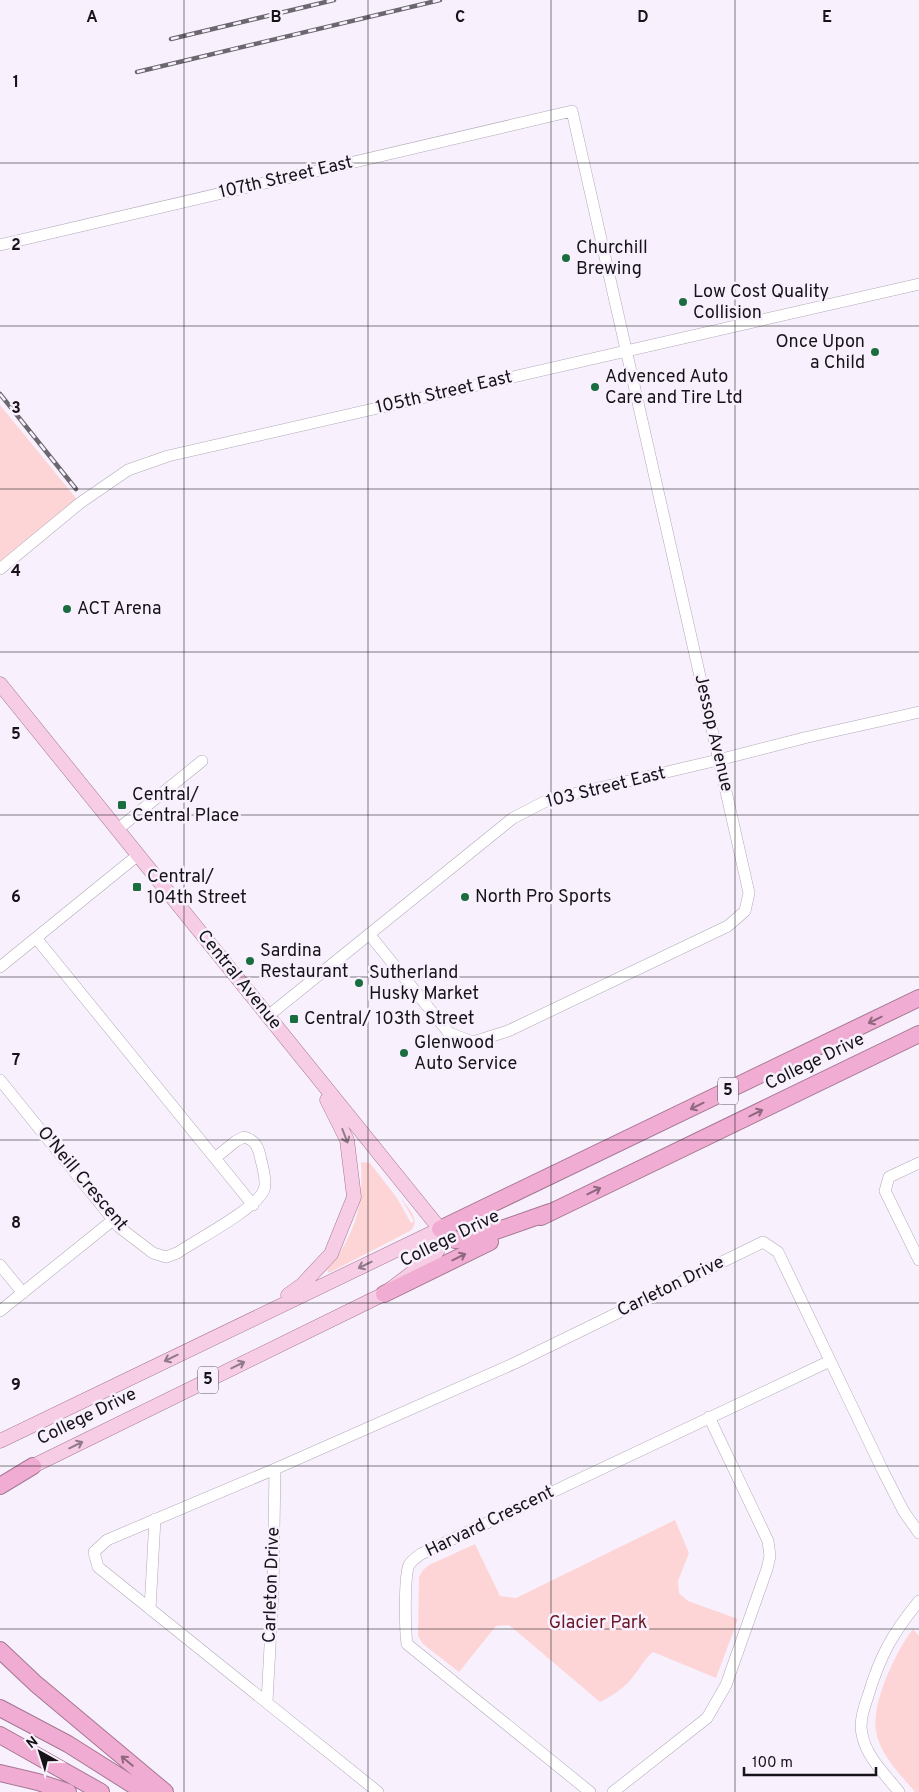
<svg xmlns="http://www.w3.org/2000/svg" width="919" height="1792" viewBox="0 0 919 1792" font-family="Overpass,sans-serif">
<rect width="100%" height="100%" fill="#f8f1fd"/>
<path fill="#fed5d6" d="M0 405 80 503 0 562Z
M361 1162 370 1163 397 1198 411 1223 414 1221 401 1198C408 1208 422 1221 410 1231L329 1273 327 1270C331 1264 337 1258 341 1251 359 1220 363 1197 361 1162Z
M675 1520 689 1553 678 1581 679 1593 688 1601 738 1619 716 1678 653 1652C644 1659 642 1666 635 1674 626 1687 614 1695 600 1702L509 1625 496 1626 459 1672 423 1644 418 1636 419 1577 423 1570 429 1565 475 1544 500 1596 516 1598Z
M913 1629 919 1636V1792H915C900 1774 880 1755 876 1731 871 1703 896 1651 913 1629Z"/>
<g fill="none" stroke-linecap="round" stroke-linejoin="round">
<defs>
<path id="minor" d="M0 245 572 111 749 893 745 911 728 926 508 1031 473 1042 449 1033 369 934
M0 569 80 503 128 470 168 456 919 284
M118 829 202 761
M36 938 253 1205
M0 967 138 855
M268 1016 513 818 548 800 718 760 808 737 919 712
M0 1080 119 1227 153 1253 166 1257 177 1253C196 1240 256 1209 264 1190 267 1182 263 1168 261 1160 259 1149 256 1140 244 1137L236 1141 215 1158
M919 1163 889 1177 885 1191 919 1260
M0 1265 23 1293
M0 1311 113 1220
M150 1609 155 1519
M267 1702 273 1590 275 1469
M378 1792 98 1567 94 1552 107 1540 275 1469 515 1363 763 1242 778 1252 884 1473 904 1512 919 1533
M590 1792 407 1644C405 1630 404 1576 409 1565 411 1561 417 1557 421 1554L830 1361
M613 1792 707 1718 726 1685 767 1569 770 1556 768 1541 709 1417
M899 1792C886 1775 866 1757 862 1734 859 1722 864 1708 868 1696 880 1656 892 1634 919 1601"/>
<path id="major" d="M0 684 440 1229
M288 1295 302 1285 331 1254 354 1197 347 1140 327 1100
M0 1441 440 1229
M25 1470 384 1294 433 1257 441 1245 440 1229"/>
<path id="highway" d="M550 1212 470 1240H455L440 1229 919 998
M541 1217 919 1034
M384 1294 490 1242
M0 1486 33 1466
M0 1650 36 1684 165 1792
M0 1708 68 1744 144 1792
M0 1735 101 1792
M0 1773 38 1782 68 1792"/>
</defs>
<use href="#minor" stroke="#b1a8b7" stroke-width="12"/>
<use href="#major" stroke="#a57792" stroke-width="15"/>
<use href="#highway" stroke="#a57792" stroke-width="18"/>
<use href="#minor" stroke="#fff" stroke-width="11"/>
<use href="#major" stroke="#f7cde5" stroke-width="14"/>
<use href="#highway" stroke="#f1acd3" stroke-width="16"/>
<defs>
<path id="rail" d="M171 39 334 0
M137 72 440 0
M0 394 76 489"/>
</defs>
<use href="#rail" stroke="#6b676e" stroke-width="4.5"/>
<use href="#rail" stroke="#f8f1fd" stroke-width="2.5" stroke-dasharray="8" stroke-linecap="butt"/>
</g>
<defs><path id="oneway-shaft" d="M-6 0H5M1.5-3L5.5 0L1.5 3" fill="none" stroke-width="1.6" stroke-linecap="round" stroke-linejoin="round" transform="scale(1.25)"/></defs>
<g stroke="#8f687f">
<use href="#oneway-shaft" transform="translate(875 1020) rotate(154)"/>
<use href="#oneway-shaft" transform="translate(697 1106) rotate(154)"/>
<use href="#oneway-shaft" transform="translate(756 1113) rotate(-26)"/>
<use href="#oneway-shaft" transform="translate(594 1191) rotate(-26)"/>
<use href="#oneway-shaft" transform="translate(459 1257) rotate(-26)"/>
<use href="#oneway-shaft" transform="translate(127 1761) rotate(-140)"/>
</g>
<g stroke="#927a89">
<use href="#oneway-shaft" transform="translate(345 1136) rotate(69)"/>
<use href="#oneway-shaft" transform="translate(365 1265) rotate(154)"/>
<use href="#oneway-shaft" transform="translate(171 1358) rotate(154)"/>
<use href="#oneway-shaft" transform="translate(238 1365) rotate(-26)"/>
<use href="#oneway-shaft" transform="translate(76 1445) rotate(-26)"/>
</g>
<path fill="none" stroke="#171419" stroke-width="1" stroke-opacity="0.55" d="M184 0V1792M368 0V1792M551 0V1792M735 0V1792M0 163H919M0 326H919M0 489H919M0 652H919M0 815H919M0 977H919M0 1140H919M0 1303H919M0 1466H919M0 1629H919"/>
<g fill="#1a6d3f" stroke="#f8f1fd" stroke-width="2">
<circle cx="566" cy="258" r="5"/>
<circle cx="683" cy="302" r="5"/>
<circle cx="875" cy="352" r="5"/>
<circle cx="595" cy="387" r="5"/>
<circle cx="67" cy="609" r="5"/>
<rect x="117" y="800" width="10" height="10" rx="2.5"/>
<rect x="132" y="882" width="10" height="10" rx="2.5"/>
<circle cx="465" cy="897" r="5"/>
<circle cx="250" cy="961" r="5"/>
<circle cx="359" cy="983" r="5"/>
<rect x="289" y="1014" width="10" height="10" rx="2.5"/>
<circle cx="404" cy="1053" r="5"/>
</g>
<g text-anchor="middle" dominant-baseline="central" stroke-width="5" stroke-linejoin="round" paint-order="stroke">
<g fill="#f8f1fd" stroke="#5a565d" stroke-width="1">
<rect x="718" y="1077.5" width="20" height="27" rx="4"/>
<rect x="198" y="1366.5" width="20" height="27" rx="4"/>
</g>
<g font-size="16" font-weight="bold" fill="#171419">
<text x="728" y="1091">5</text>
<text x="208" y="1380">5</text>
</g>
<g font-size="18" fill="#171419" stroke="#f8f1fd">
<text transform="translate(286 178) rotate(-13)">107th Street East</text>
<text transform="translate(444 393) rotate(-13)">105th Street East</text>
<text transform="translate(713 733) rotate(77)">Jessop Avenue</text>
<text transform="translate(606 788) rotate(-14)">103 Street East</text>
<text transform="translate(239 980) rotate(51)">Central Avenue</text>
<text transform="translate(815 1062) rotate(-26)">College Drive</text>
<text transform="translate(82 1179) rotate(50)">O'Neill Crescent</text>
<text transform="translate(450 1239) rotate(-26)">College Drive</text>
<text transform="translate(671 1287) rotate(-26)">Carleton Drive</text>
<text transform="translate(87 1417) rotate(-26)">College Drive</text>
<text transform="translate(490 1522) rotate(-26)">Harvard Crescent</text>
<text transform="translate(272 1585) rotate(-88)">Carleton Drive</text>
</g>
<g font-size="18" fill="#171419" stroke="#f8f1fd" text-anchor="start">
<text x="576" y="248">Churchill<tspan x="576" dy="21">Brewing</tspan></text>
<text x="693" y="292">Low Cost Quality<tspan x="693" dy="21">Collision</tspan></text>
<text x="865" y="342" text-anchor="end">Once Upon<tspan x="865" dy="21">a Child</tspan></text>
<text x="605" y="377">Advenced Auto<tspan x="605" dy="21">Care and Tire Ltd</tspan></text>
<text x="77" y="609">ACT Arena</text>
<text x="132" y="795">Central/<tspan x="132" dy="21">Central Place</tspan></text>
<text x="147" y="877">Central/<tspan x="147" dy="21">104th Street</tspan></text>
<text x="475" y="897">North Pro Sports</text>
<text x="260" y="951">Sardina<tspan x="260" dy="21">Restaurant</tspan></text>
<text x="369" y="973">Sutherland<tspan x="369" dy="21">Husky Market</tspan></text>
<text x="304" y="1019">Central/ 103th Street</text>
<text x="414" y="1043">Glenwood<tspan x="414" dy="21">Auto Service</tspan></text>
</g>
<g font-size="18" fill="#6a1825" stroke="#f8f1fd">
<text x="598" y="1623">Glacier Park</text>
</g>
</g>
<g font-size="16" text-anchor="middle" font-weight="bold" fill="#171419" stroke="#f8f1fd" stroke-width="5" stroke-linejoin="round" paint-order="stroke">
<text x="92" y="22">A</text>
<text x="276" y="22">B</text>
<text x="460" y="22">C</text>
<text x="643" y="22">D</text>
<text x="827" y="22">E</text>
<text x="16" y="87">1</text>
<text x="16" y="250">2</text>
<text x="16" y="413">3</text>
<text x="16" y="576">4</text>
<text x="16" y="739">5</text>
<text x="16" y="902">6</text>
<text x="16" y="1065">7</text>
<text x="16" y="1228">8</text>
<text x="16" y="1390">9</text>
</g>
<g transform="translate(40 1752) rotate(321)" stroke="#f8f1fd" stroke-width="4" paint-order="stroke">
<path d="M0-4L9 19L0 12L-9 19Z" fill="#171419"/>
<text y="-8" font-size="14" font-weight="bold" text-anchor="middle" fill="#171419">N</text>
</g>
<path d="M744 1767v8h132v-8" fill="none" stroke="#171419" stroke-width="2.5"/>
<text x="752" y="1767" font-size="15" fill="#171419" stroke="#f8f1fd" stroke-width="4" paint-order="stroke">100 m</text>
</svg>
